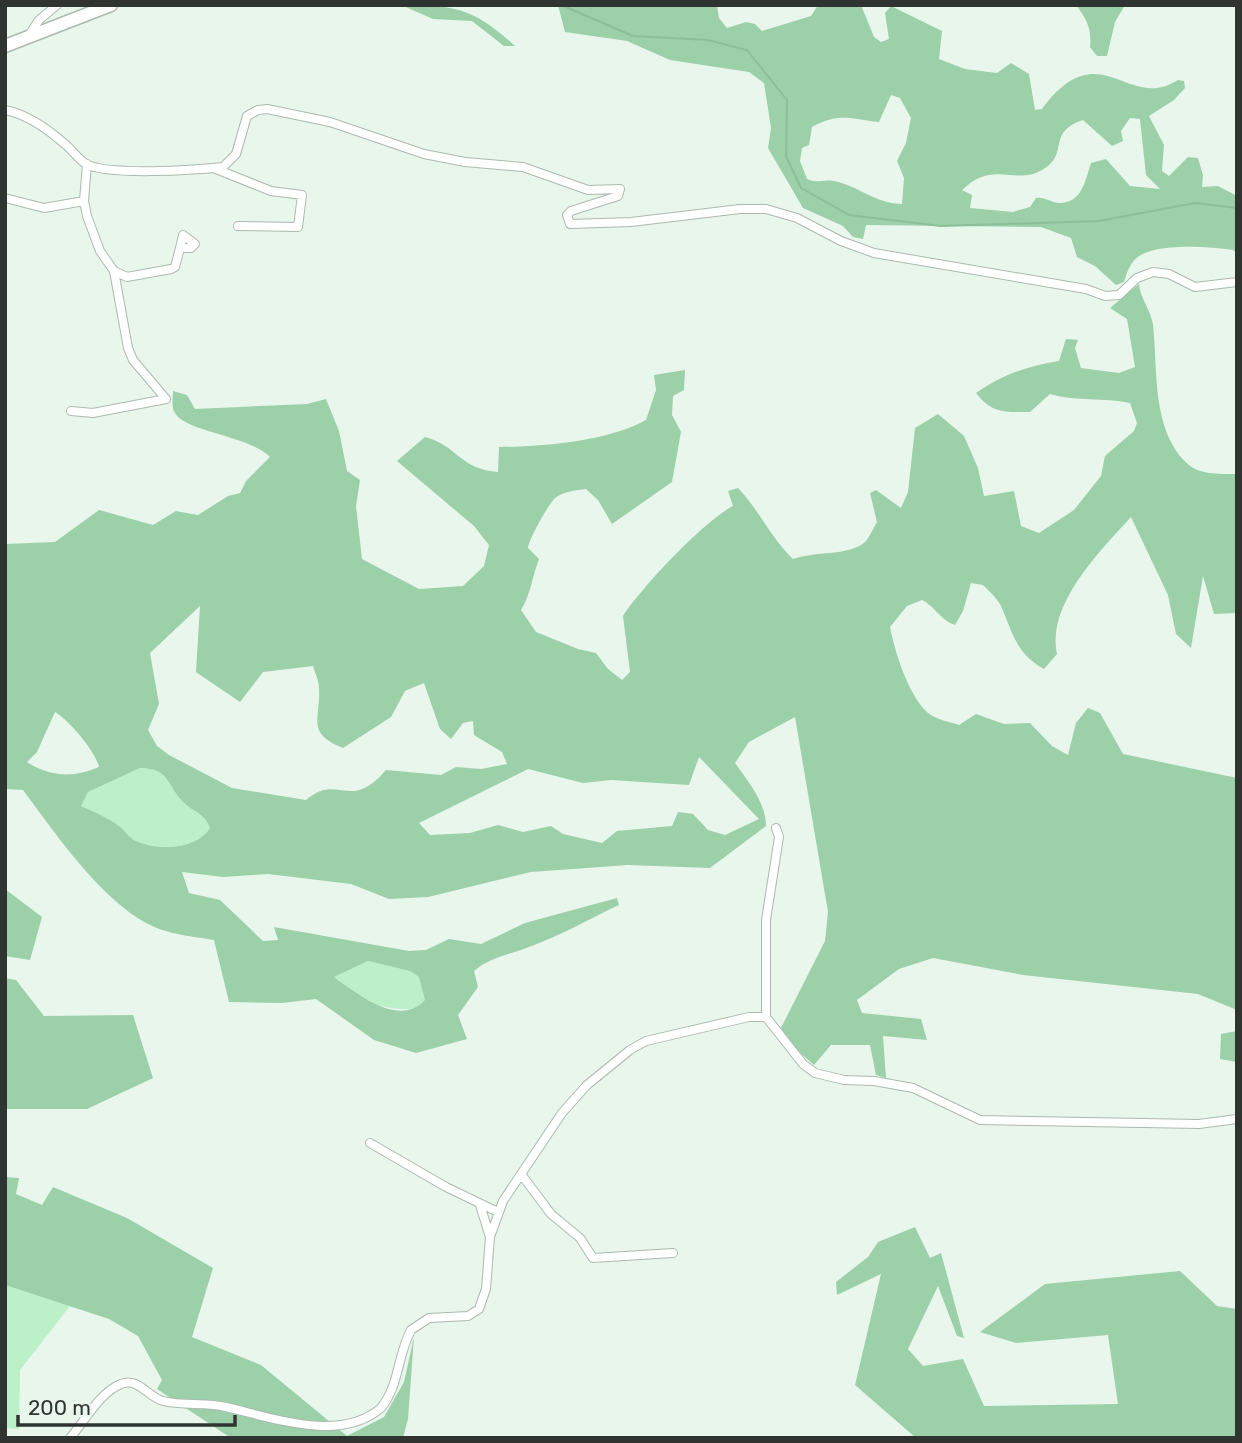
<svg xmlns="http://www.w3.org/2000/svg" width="1242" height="1443" viewBox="0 0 1242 1443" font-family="Rubik,sans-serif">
<rect width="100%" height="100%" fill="#e9f6ec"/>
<path fill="#bbf0c9" d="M140 768C170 769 167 783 182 801 192 813 204 812 210 828 196 850 159 851 136 841 129 838 125 830 119 826 107 818 93 813 81 806L88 792Z
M368 961 410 971 419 977 426 1000 418 1008C378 1013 365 998 334 977Z
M5 1285 70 1306 20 1370 19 1429 5 1428Z"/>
<path fill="#9bd0a9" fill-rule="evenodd" d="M401 5C456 5 473 8 515 46H504L472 21 433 19Z
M558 5H717L719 18 727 28 746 22 755 24 762 31 811 16 818 5H861L874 37 881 42 889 39 885 13 891 6 942 31 939 59 965 69 997 73 1011 63 1029 74 1035 110 1042 109C1100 31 1127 113 1178 80L1184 81 1185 88 1174 100 1149 116 1164 145 1162 171 1169 176 1188 157 1198 158 1203 175 1202 187 1218 186 1237 196V254L1233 250C1209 247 1163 243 1141 255 1131 260 1127 272 1124 282L1116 285 1095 266 1077 257 1071 238 1041 227 866 225 863 239 853 237 843 226 803 208 768 148 771 128 764 83 749 72 670 60 627 41 565 32ZM891 95 900 98 911 118 906 143 897 161 904 178 902 204C876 204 859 186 834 181 822 179 818 184 807 179L800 161 802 148 809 145 812 127C839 112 851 119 879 122ZM1130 118 1140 119 1146 175 1160 189 1130 186 1106 159 1091 163C1085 181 1082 204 1058 203 1050 202 1045 197 1036 198L1030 207 1013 212 970 208 972 195 962 190C994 159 1014 186 1042 170 1071 154 1045 133 1083 120L1112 146 1123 141 1121 131Z
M1076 5H1125L1115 22 1107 56H1097L1090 47C1092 30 1087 19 1076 5Z
M1139 284C1140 298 1151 310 1153 325 1158 369 1151 432 1189 465 1200 475 1223 474 1237 474V613L1214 614 1203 576 1191 648 1176 634 1168 595 1131 517C1100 551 1046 605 1057 654L1044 669C1016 654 1013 633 1001 606 997 598 989 591 983 585L971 583 963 611 955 625C939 619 936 607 922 600L907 606 890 627C895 652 908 695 928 713 935 719 950 722 959 725L976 714 1004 724 1030 723 1052 746 1068 755 1076 723 1088 708 1100 713 1123 754 1237 778V1010L1198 994 1023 975 933 958 899 969 857 1000 862 1013 921 1019 927 1040 883 1036 886 1078 876 1075 870 1045H831L814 1065 791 1045 781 1028 825 941 828 912 795 717 749 742 735 763C748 781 766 803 766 826L710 868 628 865 531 872 428 897 389 899 351 884 268 874 223 877 182 872 189 893 220 900 263 941 278 940 274 927 409 951 426 950 449 939 481 944 525 923 617 898 619 905C589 919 560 936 529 947 509 955 490 957 474 971L478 987 458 1015 467 1039 416 1053 374 1040 316 999 282 1003 229 1002 214 940C198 937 181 936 166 931 111 916 56 834 23 790L5 789V544L55 542 99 510 153 525 176 511 198 515 228 496 240 493 246 481 270 457C248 435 185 432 175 413 171 407 173 398 173 391L187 395 195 409 307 404 326 399 339 431 347 471 360 480 356 506 362 559 419 589 463 586 484 566 489 545 474 526 397 461 425 437C457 445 459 469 498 472L499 447C541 447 609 441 646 420L656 390 654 375 685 370 684 390 673 396 672 415 681 432 672 482 612 524 598 500 586 489C576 490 561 492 554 499 547 507 529 539 528 548L539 559C532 577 531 594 521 610L536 632 578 649 596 653 608 669 622 680 630 672 623 616C642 587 704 521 733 506L728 491 738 488C759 510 771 538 793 559 815 551 850 556 865 542 870 537 873 528 877 522L870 493 876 490 901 508 908 492 915 428 938 414 964 436 978 468 984 496 1014 491 1021 526 1039 533 1074 510 1101 476 1105 456 1134 431 1137 423 1130 403C1103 397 1077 402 1050 394L1030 412C1006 412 992 414 976 393 1002 375 1027 366 1059 361L1066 339 1078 340 1075 348 1081 368 1119 373 1135 367 1127 319 1110 308ZM200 606 196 672 240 702 263 672 313 666C315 673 319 681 319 688 321 719 305 733 343 748L391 717 405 691 424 683 440 729 451 739 463 723 473 721 474 735 502 752 507 764 481 769 456 767 441 775 386 770C349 813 339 772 306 800L232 788 169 755 157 746 148 730 159 704 150 653ZM55 712C69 720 96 752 99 767 74 778 50 777 27 762L37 752ZM699 757 759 819 725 835 708 830 693 814 678 812 672 826 617 831 602 843 563 834 551 826 523 832 498 825 470 833 430 835 419 823 528 769 583 783 611 780 689 785ZM140 768C170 769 166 783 182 801 193 813 204 812 210 828 196 850 158 851 136 841 129 838 125 830 119 826 108 818 94 812 81 806L88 792ZM368 961 410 971 419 977 425 1000C399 1028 358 994 334 977Z
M5 889 42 917 30 960 5 956Z
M5 978 16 980 44 1016 133 1015 153 1078 87 1109H5Z
M1237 1031V1062L1220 1059 1221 1034Z
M5 1177 19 1178 16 1194 42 1205 53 1187 127 1218 213 1268 192 1337 261 1365 347 1436 384 1417 404 1382 414 1337 408 1419 403 1438H231L157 1389 162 1380 138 1336 109 1319 5 1285Z
M915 1227 930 1258 941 1253 964 1338 957 1336 938 1286 908 1349 923 1366 963 1359 984 1406 1118 1404 1108 1335 1016 1343 980 1332 1045 1284 1180 1271 1217 1306 1237 1309V1438H916L855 1385 881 1274 837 1295 836 1282 868 1257 878 1242Z"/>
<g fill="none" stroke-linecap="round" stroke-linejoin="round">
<path stroke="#8abf99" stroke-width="2" d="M561 5 633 36 708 40 747 50 787 100 786 156 801 188 849 215 941 226 1099 221 1195 203 1237 208"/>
<defs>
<path id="street" d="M28 37 39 20 57 5
M5 110C27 114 49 130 66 145 73 151 79 160 86 164 108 176 196 170 223 167L236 154 247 116 258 110 267 109 330 122 424 154 465 162 523 167 588 190 620 189 618 196 571 211 567 215 570 224 631 222 740 209H766L797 218 841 241 874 253 1086 289 1105 296 1119 295 1137 278 1153 272 1169 274 1195 287 1237 282
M216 169 271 191 302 195 298 227 238 226
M5 198 44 208 84 201
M114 271 127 277 171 269 175 267 180 248H191L195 244 183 235 180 248
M71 411 93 413 166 399 133 360 128 348 114 271 100 251 87 216 84 201 87 164
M766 1017 803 1064 815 1073 844 1080 874 1081 913 1088 980 1120 1199 1124 1237 1119
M766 1017V920L779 837 776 828
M370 1143 446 1187 498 1212
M521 1174 551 1214 580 1238 593 1258 673 1253
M480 1205 490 1237
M70 1438C84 1422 100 1392 121 1384 138 1377 148 1397 163 1401 183 1406 206 1402 226 1407 274 1418 340 1443 381 1408 400 1384 397 1356 411 1330L429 1318 468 1316 479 1309 486 1289 490 1237 503 1201 562 1113 587 1085 630 1050 646 1041 749 1017H766"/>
<path id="secondary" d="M5 46 111 5"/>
</defs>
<use href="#street" stroke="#acb9af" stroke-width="10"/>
<use href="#secondary" stroke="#acb9af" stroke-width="15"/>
<use href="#street" stroke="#fff" stroke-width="8"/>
<use href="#secondary" stroke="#fff" stroke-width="12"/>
</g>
<rect width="1242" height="1443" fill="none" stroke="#2f3431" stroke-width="14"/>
<path d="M18 1415v10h217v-10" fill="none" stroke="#2f3431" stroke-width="3.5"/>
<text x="28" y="1415" font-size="21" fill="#2f3431" stroke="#e9f6ec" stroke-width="5" paint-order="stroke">200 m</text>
</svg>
